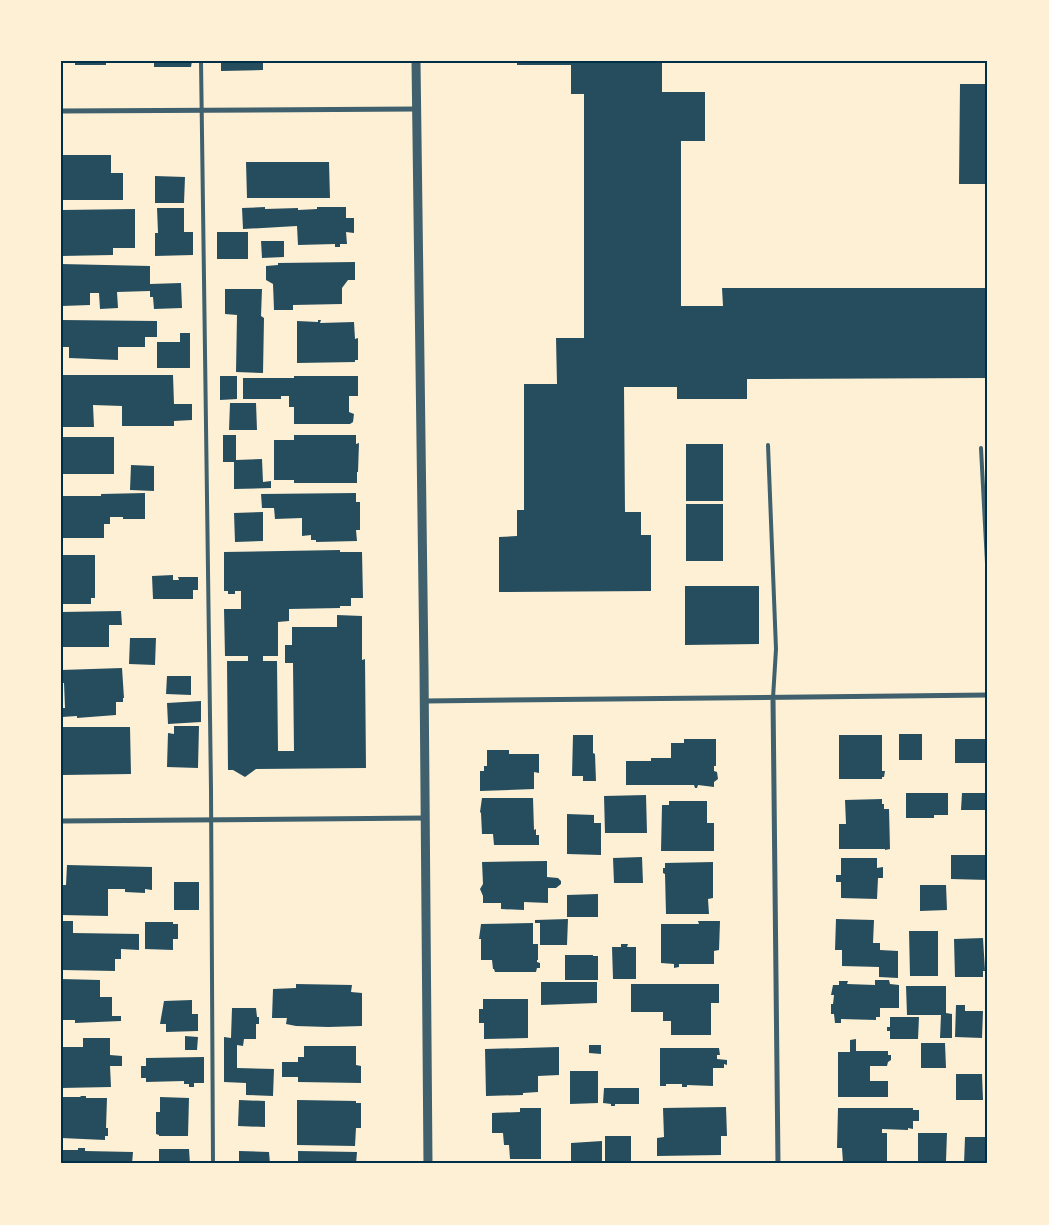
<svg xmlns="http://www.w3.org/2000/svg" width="1049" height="1225" viewBox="0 0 1049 1225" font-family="Manrope,sans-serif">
<rect width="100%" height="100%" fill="#fdf0d5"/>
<path fill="#264d5e" d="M75 61H106V65H75Z
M154 61H192L191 67H154Z
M221 61H264V63H263V70L221 71Z
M517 61H662V92H705V141H681V306H723L722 288H988V378L747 379V399H677V387H624L625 512H641V535H651V591L499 592V537L517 536V510H524V384H557L556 338H584V94H571V65H517Z
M960 84H988V184H959Z
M61 155H111V173H123V200H61Z
M246 162H329L330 198H247Z
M155 176 185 177 184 203H155Z
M265 207V209L298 208V210L317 209V207H346V218H354V233L346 232 347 244H340V247H335V244L298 245 297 226 243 229 242 208Z
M157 208H184V232H193V255L155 256V233H158Z
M135 209V248H113V255L61 256V210Z
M217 232H248V259H217Z
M261 241H284V257L262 258Z
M355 262V280H348L342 288V304L293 305V310H274L273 284 266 280V266L278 265V263Z
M61 264 150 266V284L181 283 182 308 154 309 153 297H150V291L117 292 118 308 100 309 99 293H90V305L62 306Z
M225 289H262L261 316 264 318 263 373 236 372 237 315 225 314Z
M61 320 157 321V337H145V347H118V360L69 358V347H61Z
M318 320H321L320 323 354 322 355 339 358 338V360H355V362L297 363V321L318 322Z
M180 333H190V368H157V342H180Z
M61 375H173L174 404H192V420L174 421V426H122V406L93 405 94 427H61Z
M220 376H237V399L220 400Z
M294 376H358V396H349V412L354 414 353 422 350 424H294V407H289V396H281V399H243V378H294Z
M230 403H256L257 430H229Z
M223 435H236V460L262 459 263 482 271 481V488L234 489V462H223Z
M294 435H356V444L359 443 358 472H357V483H294V480H274V440H294Z
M62 437H114V474H62Z
M686 444H723V501H686Z
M131 465 154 466V491L130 490Z
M145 493V519H123V517H110V524H104V538H63V496H101V494Z
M356 493V502H360V530H356L357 541 316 542V540H311V535L302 536V518L275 519 274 508H262L261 494Z
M686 504H723V561H686Z
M263 512V541L235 542 234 513Z
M340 550V552H362L363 598H351V606H340V608L289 609V621L278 622V656H263V661H277L278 751H294L293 663H285V645H292V627H337V615L362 616V660L365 659 366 768 256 769 245 777 233 770H228L227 661H248V656H225L224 609H241V591H235V594H228V591H224V552Z
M61 555H95V598H91V604H61Z
M173 575V580H179L178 577H198V590H193V599H153L152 576Z
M685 586H759V644L685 645Z
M121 611 122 625H109V647H62L61 612Z
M130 638H156L155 665 129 664Z
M122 668 124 698H123V702H116V715L77 718V716L62 717V708H65L64 683H61V670Z
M167 676H191V695L166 694Z
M201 701V722L168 724 167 703Z
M174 726H199L198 768 167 767 168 733 174 734Z
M61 727H130L131 774 63 775Z
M899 734H922V760H899Z
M573 735H593V753L595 754 596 781H583V776H572Z
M839 735H882V771H885L884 777H882V779H839Z
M684 739H716V766H714V771L717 772 718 779 714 782V787L698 785 697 788H695L694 785H626V761H651V758H671V743H684Z
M955 739H988V763H955Z
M487 750H509V754H539V773L534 772V789L480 791V771H484V766H487Z
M906 793H948V815H934V818H906Z
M962 793H988V810H961Z
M646 795 647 833H605L604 796Z
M482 798H533L534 830 536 829V835H539V845H494L493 834H482L481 813 480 812Z
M882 799V804H884V809H889L890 849 885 850V849H839V824H846L845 800Z
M669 801H707V823H714V851H661L662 805H669Z
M567 814 594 815V823H601V855L567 854Z
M951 855H988V880L951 879Z
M642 857 643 883H614L613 858Z
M841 858H877V868L883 867V878H878L877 899 841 898V882H836V875H841Z
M547 861V877L558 878 561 881V884L556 888H548V903L524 902V910L501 909V903H483V896L480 889 483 884 482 862Z
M713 862V898L708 899 709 914H666L665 874 663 873V868H665V863Z
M67 865 152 867V890L145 889V893L125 892V889H108V916L61 915V885H66Z
M174 882H199V910H174Z
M920 885H946L947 910 920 911Z
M598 894V917H567V895Z
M568 919 567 945H540V923H535V920Z
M836 919 874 920 873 943H880V950L898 951V978L879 977V967L842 966V950H835Z
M61 921H73V933L139 934V950L121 949V959H115V971L62 970Z
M698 921H720L719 950 714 951V964H679V967L674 968V964L661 963V924H699Z
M145 922H173V924H178V939H173V950L145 949Z
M533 923V944H538V960H537V962L540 963V968H537L536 972H495L494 969H493L492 960H481V939H479L481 924Z
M909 931H938V976H910Z
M983 938 985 971H983V977H955L954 939Z
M621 944H628L627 947H636V979H613L612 947H621Z
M565 955H593V956H598V980H565Z
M61 979 100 980V997H112V1016H121V1021L75 1023V1020H61Z
M875 980H889L890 984 899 985V1008H880V1017H876V1020L841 1019V1023H835L834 1014H831V1004H833L834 995H831L833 985H839V981H848L847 984 875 985Z
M541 982H597V1003L541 1005Z
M296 984 352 985 351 992 362 993V1026L328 1027 296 1026 286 1024 287 1018H272L273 989 296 988Z
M631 984H719V1003H711V1035H671V1021H663V1012H631Z
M906 986H946V1013L952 1014V1038H940L941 1015H907Z
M483 999H528V1038L484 1039V1023H479V1009H483Z
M192 1000V1014H198V1031L166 1032V1024H160L164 1001Z
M956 1005H965V1011H983L982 1038 955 1037Z
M232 1008H256L257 1017H259V1024H256V1039H244L243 1046 237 1045V1068L274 1069 273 1096 246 1095V1083L224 1082V1037L231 1038Z
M890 1017H919L918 1039H890V1031H887V1027H890Z
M185 1036 198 1037 197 1050H185Z
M83 1038H110V1055L122 1056V1066H110L111 1087 61 1088V1047H83Z
M856 1039V1051H888V1055H891V1060L888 1062 887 1066H870V1081H888V1097H838V1052H850V1040Z
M921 1043H945L946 1068H921Z
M589 1045H601V1054L589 1053Z
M304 1046H356V1065L361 1066V1083L298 1082V1077H282V1062H298V1057H304Z
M559 1047V1075L538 1076V1092L523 1093V1095L486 1096 485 1049Z
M660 1048H719L720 1055H717V1059L727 1060V1065L724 1064V1068H713V1086L687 1085V1087H682V1084H666V1086H660Z
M204 1057V1083H194V1087H189V1084H184V1081L146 1082V1078H141V1066H146V1058Z
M570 1071H598V1103L570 1104Z
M956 1074H982L983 1100H956Z
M604 1088H639V1104H615V1106H611V1104L603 1103Z
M81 1096H86V1098H107L106 1128H108V1136H105V1140L61 1138 62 1097H80Z
M160 1097 189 1098 188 1136H159V1135L156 1134V1112H160Z
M239 1100 265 1101V1127L238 1126Z
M297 1100 356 1101V1103H361V1128H356L355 1146 297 1145Z
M726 1107 727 1136H721V1155L657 1156V1138L664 1137 663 1108Z
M520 1108H541V1159H510L509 1145H504L503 1133H492V1113L520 1112Z
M838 1108H913V1110H919V1121H913V1129L908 1128V1130L882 1129V1133H887V1163H843L842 1148H837Z
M918 1133H947L946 1161H918Z
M605 1136H631V1164H605Z
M965 1137H988V1163L964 1164Z
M602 1141V1164H571V1143Z
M78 1148H85V1151L133 1152 132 1164H62L63 1150H78Z
M159 1149H189L190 1164H159Z
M239 1151 269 1152 270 1164H239Z
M298 1151 357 1152 356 1164H298Z"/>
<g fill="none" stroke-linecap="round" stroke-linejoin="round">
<path stroke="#3f606c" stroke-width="4" d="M201 61 211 789 213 1164
M768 445 776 649 773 698
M981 448 988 582"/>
<path stroke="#3f606c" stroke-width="5" d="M61 111 415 109
M773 698 778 1164
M425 701 988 695
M61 821 425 818"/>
<path stroke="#3f606c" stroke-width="9" d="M416 61 424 668 428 1164"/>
</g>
<rect width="1049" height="1225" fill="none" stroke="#fdf0d5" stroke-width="125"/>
<rect x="62" y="62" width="924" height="1100" fill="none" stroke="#003049" stroke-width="2"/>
</svg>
